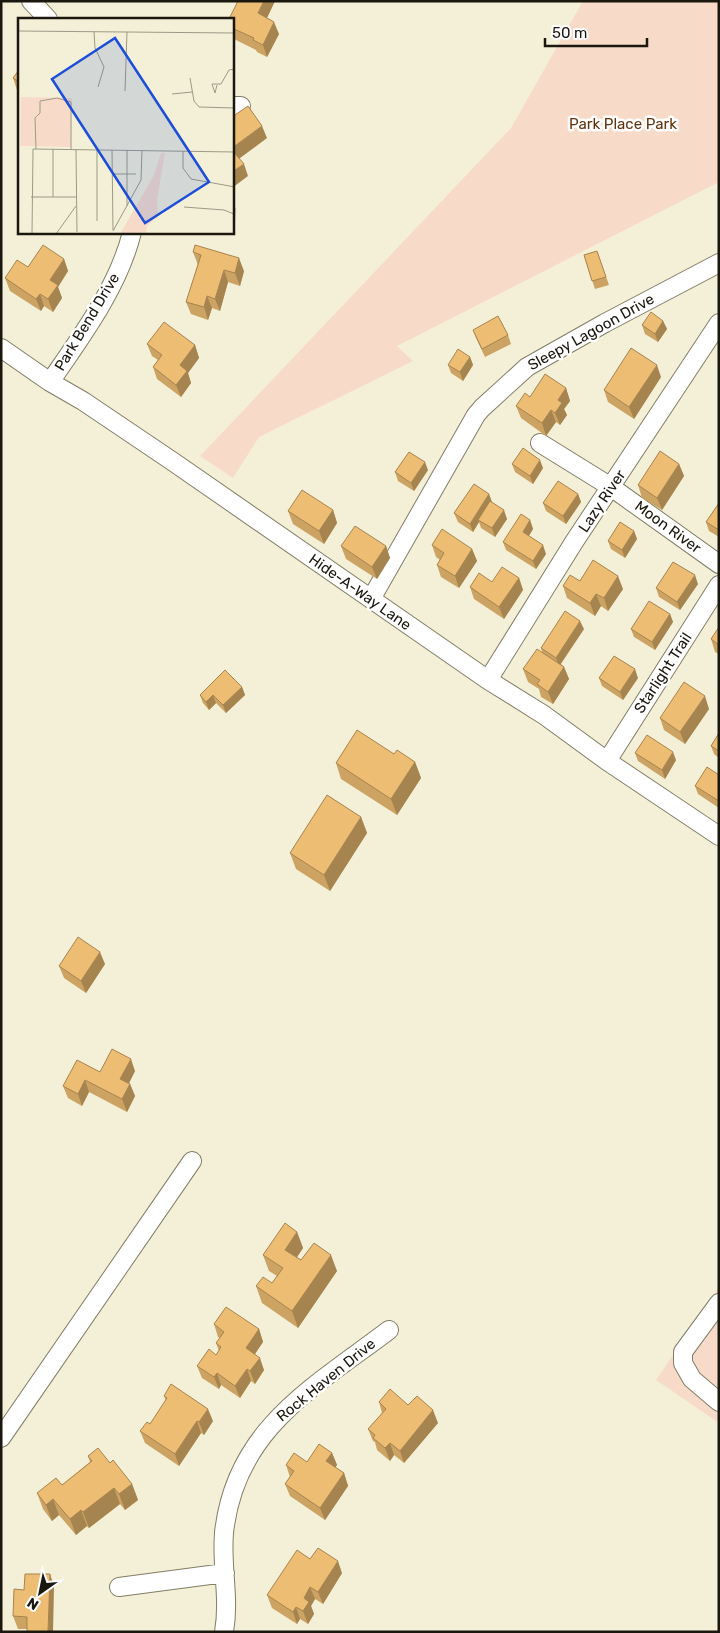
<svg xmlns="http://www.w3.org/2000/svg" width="720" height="1633" viewBox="0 0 720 1633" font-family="Rubik,sans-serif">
<rect width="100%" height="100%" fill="#f4f0d7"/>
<path fill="#f7dbc8" d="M583 1H719V182L397 346 413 361 259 437 233 478 200 456 511 128Z
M719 1287V1423L656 1380Z"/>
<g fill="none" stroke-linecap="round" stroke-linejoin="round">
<defs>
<path id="minor" d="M31 1 48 19
M232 106H241
M1 348 50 382 83 401 172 461 488 680 544 715 607 761 719 836
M50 382C81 337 119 286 132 232
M540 443 611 487 719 564
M371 599 476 415 482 408 527 367 605 323 719 263
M488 680 574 542 719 323
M607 761 719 585
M719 1303 683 1352V1363L692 1379 719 1402
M1 1438 192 1161
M119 1587 225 1573
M224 1632C230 1598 221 1566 224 1533 235 1429 314 1387 389 1330"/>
</defs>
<use href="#minor" stroke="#817d67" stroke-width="20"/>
<use href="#minor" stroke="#fff" stroke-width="18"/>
</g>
<path fill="#cca363" d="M235 1H275L267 18 279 34 267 57 257 52 256 50 232 38V19L237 2Z
M19 70V91L17 90 13 78Z
M597 251 609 285 595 289 584 255Z
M193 252 244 271 240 286 228 282 220 311 212 308 208 320 191 314 186 302 198 265Z
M64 259 68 271 58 287 62 298 53 312 44 306 41 311 10 291 5 278 28 267Z
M663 321 667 329 658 342 645 334 642 325Z
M473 330 508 335 511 344 485 357 476 338Z
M147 344 195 345 199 358 188 373 191 383 181 397 157 379 153 367 158 360 152 356Z
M470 357 473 365 463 381 451 373 448 365Z
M661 377 634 419 608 402 604 390Z
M566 388 570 401 564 409 567 415 560 425 556 422 546 436 521 418 516 406 530 397Z
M512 464 543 468 533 484 515 472Z
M679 464 684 476 662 510 642 498 638 485Z
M428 470 414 491 398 481 395 472Z
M489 494 492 503 507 519 495 537 481 528 479 522 473 532 458 522 454 513Z
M578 494 581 502 566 524 546 511 543 503Z
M719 503V537L709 531 706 522Z
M333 510 337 523 324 544 293 524 288 511Z
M530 520 533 529 529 536 546 554 536 569 506 550 503 542Z
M634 531 637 539 625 558 611 549 608 541Z
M432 545 472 549 477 561 459 588 441 577 437 565 440 560 436 557Z
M341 546H386L390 558 377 579 346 559Z
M519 578 523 590 504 619 474 599 470 587 492 582Z
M580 581 623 589 608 611 601 606 595 616 567 598 563 586Z
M698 584 680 610 659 597 656 588Z
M670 614 673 622 655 650 634 637 631 629Z
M719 627V654L715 652 711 639Z
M584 629 561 664 564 667 569 679 553 704 541 697 539 689 528 682 523 669 542 652 541 648Z
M599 678H638L623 700 602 686Z
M242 687 245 695 226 713 216 703 209 710 203 703 200 695Z
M709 709 685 744 664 730 660 718Z
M719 733V758L714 754 711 746Z
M635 753 676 760 665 779 638 761Z
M394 754 415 762 421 778 397 815 341 779 336 763Z
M719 775V808L698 794 695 786Z
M361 817 367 833 330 891 296 869 290 853Z
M105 964 86 993 64 978 59 966Z
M135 1071 129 1083 130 1084 135 1096 127 1112 89 1092 82 1106 68 1098 63 1086 100 1072Z
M297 1232 303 1248 297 1257 301 1260 337 1271 298 1328 262 1303 256 1286 272 1283 277 1276 269 1271 263 1255Z
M214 1324 259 1329 263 1342 255 1354 264 1370 255 1384 251 1381 240 1398 221 1385 219 1389 202 1378 197 1366 216 1355 219 1351 216 1343 220 1338 218 1337Z
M164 1396 213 1421 204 1435 201 1433 179 1466 145 1443 140 1431 150 1424 166 1401Z
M379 1402 408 1405 438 1423 404 1463 394 1455 390 1461 377 1450 375 1442 373 1441 368 1429 382 1413Z
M332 1453 337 1465 335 1467 344 1473 348 1486 325 1520 290 1496 285 1484 290 1477 286 1465 307 1462Z
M88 1456 110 1463 132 1484 138 1500 125 1510 120 1504 89 1528 87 1526 76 1535 59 1515 52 1521 43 1509 37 1493 62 1485 90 1462Z
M310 1559 342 1573 323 1604 315 1599 311 1606 314 1614 308 1624 300 1619 297 1624 272 1608 267 1595Z
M50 1574 54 1587 27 1629H18L13 1616 24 1590Z"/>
<path fill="#a68450" d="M264 1H275L263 26 258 13Z
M274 22 279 34 267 57 263 45Z
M262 126 267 138 236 161 232 151V148Z
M244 164 248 176 232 188V172Z
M239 258 244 271 240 286 235 273Z
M64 259 68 271 58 287 62 298 53 312 48 299 50 280Z
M224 270 228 282 220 311 215 299Z
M40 294 44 306 41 311 36 299Z
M207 296 212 308 208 320 204 307Z
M663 321 667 329 658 342 655 334Z
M195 345 199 358 188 373 191 383 181 397 176 385 180 365Z
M470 357 473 365 463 381 460 372Z
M657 365 661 377 634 419 629 407Z
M566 388 570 401 564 409 567 415 560 425 555 413 558 400Z
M551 410 556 422 546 436 542 423Z
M540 460 543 468 533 484 530 476Z
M425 462 428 470 414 491 411 483Z
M679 464 684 476 662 510 657 498Z
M489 494 492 502 480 521 478 520 479 522 473 532 470 524Z
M578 494 581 502 566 524 563 516Z
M333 510 337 523 324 544 319 531Z
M504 510 507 519 495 537 492 528Z
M530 520 533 529 526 540 523 532Z
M634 531 637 539 625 558 622 550Z
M543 545 546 554 536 569 533 561Z
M386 546 390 558 377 579 372 567Z
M472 549 477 561 459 588 455 576Z
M695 575 698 584 680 610 677 602Z
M618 576 623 589 608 611 604 598Z
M519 578 523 590 504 619 499 607Z
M596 594 601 606 595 616 590 603Z
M670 614 673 622 655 650 652 642Z
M580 621 584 629 559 666 556 658Z
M564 667 569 679 553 704 548 692Z
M635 669 638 678 623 700 620 692Z
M242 687 245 695 226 713 223 705Z
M213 695 216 703 209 710 206 702Z
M705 696 709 709 685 744 680 732Z
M673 752 676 760 665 779 662 770Z
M415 762 421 778 397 815 391 799Z
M361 817 367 833 330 891 324 875Z
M100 952 105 964 86 993 81 981Z
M131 1059 135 1071 125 1091 120 1079Z
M85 1080 89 1092 82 1106 78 1094Z
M130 1084 135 1096 127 1112 122 1099Z
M297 1232 303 1248 291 1266 285 1250Z
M331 1255 337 1271 298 1328 292 1311Z
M259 1329 263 1342 250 1361 246 1348Z
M260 1358 264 1370 255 1384 250 1371Z
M247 1369 251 1381 240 1398 235 1386Z
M217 1373 221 1385 219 1389 214 1377Z
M208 1409 213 1421 204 1435 199 1422Z
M433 1410 438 1423 404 1463 400 1451Z
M197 1421 201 1433 179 1466 175 1454Z
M390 1443 394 1455 390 1461 385 1448Z
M332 1453 337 1465 331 1474 326 1461Z
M344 1473 348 1486 325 1520 320 1508Z
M132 1484 138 1500 125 1510 119 1494Z
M114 1488 120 1504 89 1528 83 1512Z
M53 1499 59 1515 52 1521 46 1505Z
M81 1510 87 1526 76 1535 70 1519Z
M338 1561 342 1573 323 1604 318 1592Z
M50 1574 54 1587 53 1632H48Z
M310 1587 315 1599 311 1606 314 1614 308 1624 303 1611 304 1598Z
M296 1607 300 1619 297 1624 293 1612Z"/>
<path fill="#edbd73" stroke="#a68450" d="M238 1H264L258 13 274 22 263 45 253 40 254 38 232 28V19H229Z
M19 70V82L13 78Z
M248 106 262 126 232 148V117Z
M232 150 244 164 232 172Z
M43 245 64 259 50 280 58 285 48 299 40 294 36 299 5 278 17 260 28 267Z
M195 245 239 258 235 273 224 270 215 299 207 296 204 307 186 302 201 255 193 252Z
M597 251 606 277 592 281 584 255Z
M651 312 663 321 655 334 642 325Z
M498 316 508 335 482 349 473 330Z
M164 322 195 345 180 365 187 371 176 385 153 367 162 355 147 344Z
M631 348 657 365 629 407 604 390Z
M458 349 470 357 460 372 448 365Z
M545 374 566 388 558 400 562 403 555 413 551 410 542 423 516 406 525 393 530 397Z
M523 448 540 460 530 476 512 464Z
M660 451 679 464 657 498 638 485Z
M409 452 425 462 411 483 395 472Z
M558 481 578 494 563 516 543 503Z
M474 484 489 494 470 524 454 513Z
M302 490 333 510 319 531 288 511Z
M490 501 504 510 492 528 478 520Z
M719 503V530L706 522Z
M521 514 530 520 523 532 543 545 533 561 503 542Z
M620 522 634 531 622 550 608 541Z
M355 526 386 546 372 567 341 546Z
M442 529 472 549 455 576 437 565 444 553 432 545Z
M593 560 618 576 604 598 596 594 590 603 563 586 570 575 580 581Z
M673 562 695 575 677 602 656 588Z
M502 567 519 578 499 607 470 587 479 573 492 582Z
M649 601 670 614 652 642 631 629Z
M565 611 580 621 556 658 541 648Z
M719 627V645L711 639Z
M537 649 564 667 548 692 537 684 540 680 523 669Z
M614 656 635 669 620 692 599 678Z
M225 670 242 687 223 705 213 695 206 702 200 695Z
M684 682 705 696 680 732 660 718Z
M357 730 394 754 397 750 415 762 391 799 336 763Z
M719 733V751L711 746Z
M647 735 673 752 662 770 635 753Z
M707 767 719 775V801L695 786Z
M327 795 361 817 324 875 290 853Z
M78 937 100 952 81 981 59 966Z
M112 1049 131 1059 120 1079 130 1084 122 1099 85 1080 78 1094 63 1086 77 1060 100 1072Z
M285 1223 297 1232 285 1250 301 1260 314 1243 331 1255 292 1311 256 1286 263 1277 272 1283 283 1268 263 1255Z
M226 1307 259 1329 246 1348 260 1358 250 1371 247 1369 235 1386 217 1373 214 1377 197 1366 209 1349 216 1355 221 1347 216 1343 224 1332 214 1324Z
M171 1384 208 1409 199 1422 197 1421 175 1454 140 1431 147 1422 150 1424 167 1398 164 1396Z
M390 1389 408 1405 417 1396 433 1410 400 1451 390 1443 385 1448 373 1438 375 1435 368 1429 386 1409 379 1402Z
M319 1444 332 1453 326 1461 344 1473 320 1508 285 1484 294 1471 286 1465 294 1453 307 1462Z
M98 1448 110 1463 113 1460 132 1484 119 1494 114 1488 83 1512 81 1510 70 1519 53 1499 46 1505 37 1493 56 1478 62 1485 92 1461 88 1456Z
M318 1548 338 1561 318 1592 310 1587 304 1598 309 1602 303 1611 296 1607 293 1612 267 1595 297 1550 310 1559Z
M25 1574H50L48 1632H27V1617L13 1616 14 1589 24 1590Z"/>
<g text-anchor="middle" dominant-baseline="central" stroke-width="5" stroke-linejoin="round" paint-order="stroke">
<g font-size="15" fill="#60330b" stroke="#fff">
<text x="623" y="124">Park Place Park</text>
</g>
<g font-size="15" fill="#19170e" stroke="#fff">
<text transform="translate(87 322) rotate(-59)">Park Bend Drive</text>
<text transform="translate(591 332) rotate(-29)">Sleepy Lagoon Drive</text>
<text transform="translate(602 501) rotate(-56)">Lazy River</text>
<text transform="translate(668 527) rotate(36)">Moon River</text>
<text transform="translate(360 592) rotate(35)">Hide-A-Way Lane</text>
<text transform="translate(663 673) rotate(-57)">Starlight Trail</text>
<text transform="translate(326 1380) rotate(-39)">Rock Haven Drive</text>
</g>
</g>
<g transform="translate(18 18)">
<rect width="216" height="216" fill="#f4f0d7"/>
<path d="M3 79 54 80 53 129 2 128ZM143 135H147L139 182 140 199 129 208 128 216H102L136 157Z" fill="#f7dbc8"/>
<path fill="none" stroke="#9c9987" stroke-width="1" d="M0 13 217 15M76 14 77 30 86 49 80 69M172 60 176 83 181 89 217 90M199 67 197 75 194 66H203L211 52 217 51M107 73 109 14M154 76 174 74M18 131 17 100 22 95V83L39 80 53 84V131M35 131V179M58 132 59 214M79 132V203M94 132 95 212M109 132V188M165 133V150L173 161 217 169M94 156H118M13 179H58M166 189 206 192 216 196M95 213 123 162 124 133M14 216 15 131 217 134M38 216 58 188M216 216 217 190"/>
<path fill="#1d4ed8" fill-opacity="0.15" stroke="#1d4ed8" stroke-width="2.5" d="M97 20 191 164 127 205 34 61Z"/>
<rect width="216" height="216" fill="none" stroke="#19170e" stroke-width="2.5"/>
</g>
<rect width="720" height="1633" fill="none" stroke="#19170e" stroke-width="5"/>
<g transform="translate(40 1593) rotate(213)" stroke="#ffffff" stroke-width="4" paint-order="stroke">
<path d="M0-4L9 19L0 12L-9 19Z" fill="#19170e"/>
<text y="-8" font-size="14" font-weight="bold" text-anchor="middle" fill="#19170e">N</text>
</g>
<path d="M545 38v8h102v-8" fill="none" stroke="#19170e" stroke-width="2.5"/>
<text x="552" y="38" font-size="15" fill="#19170e" stroke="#ffffff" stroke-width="4" paint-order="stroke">50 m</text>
</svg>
